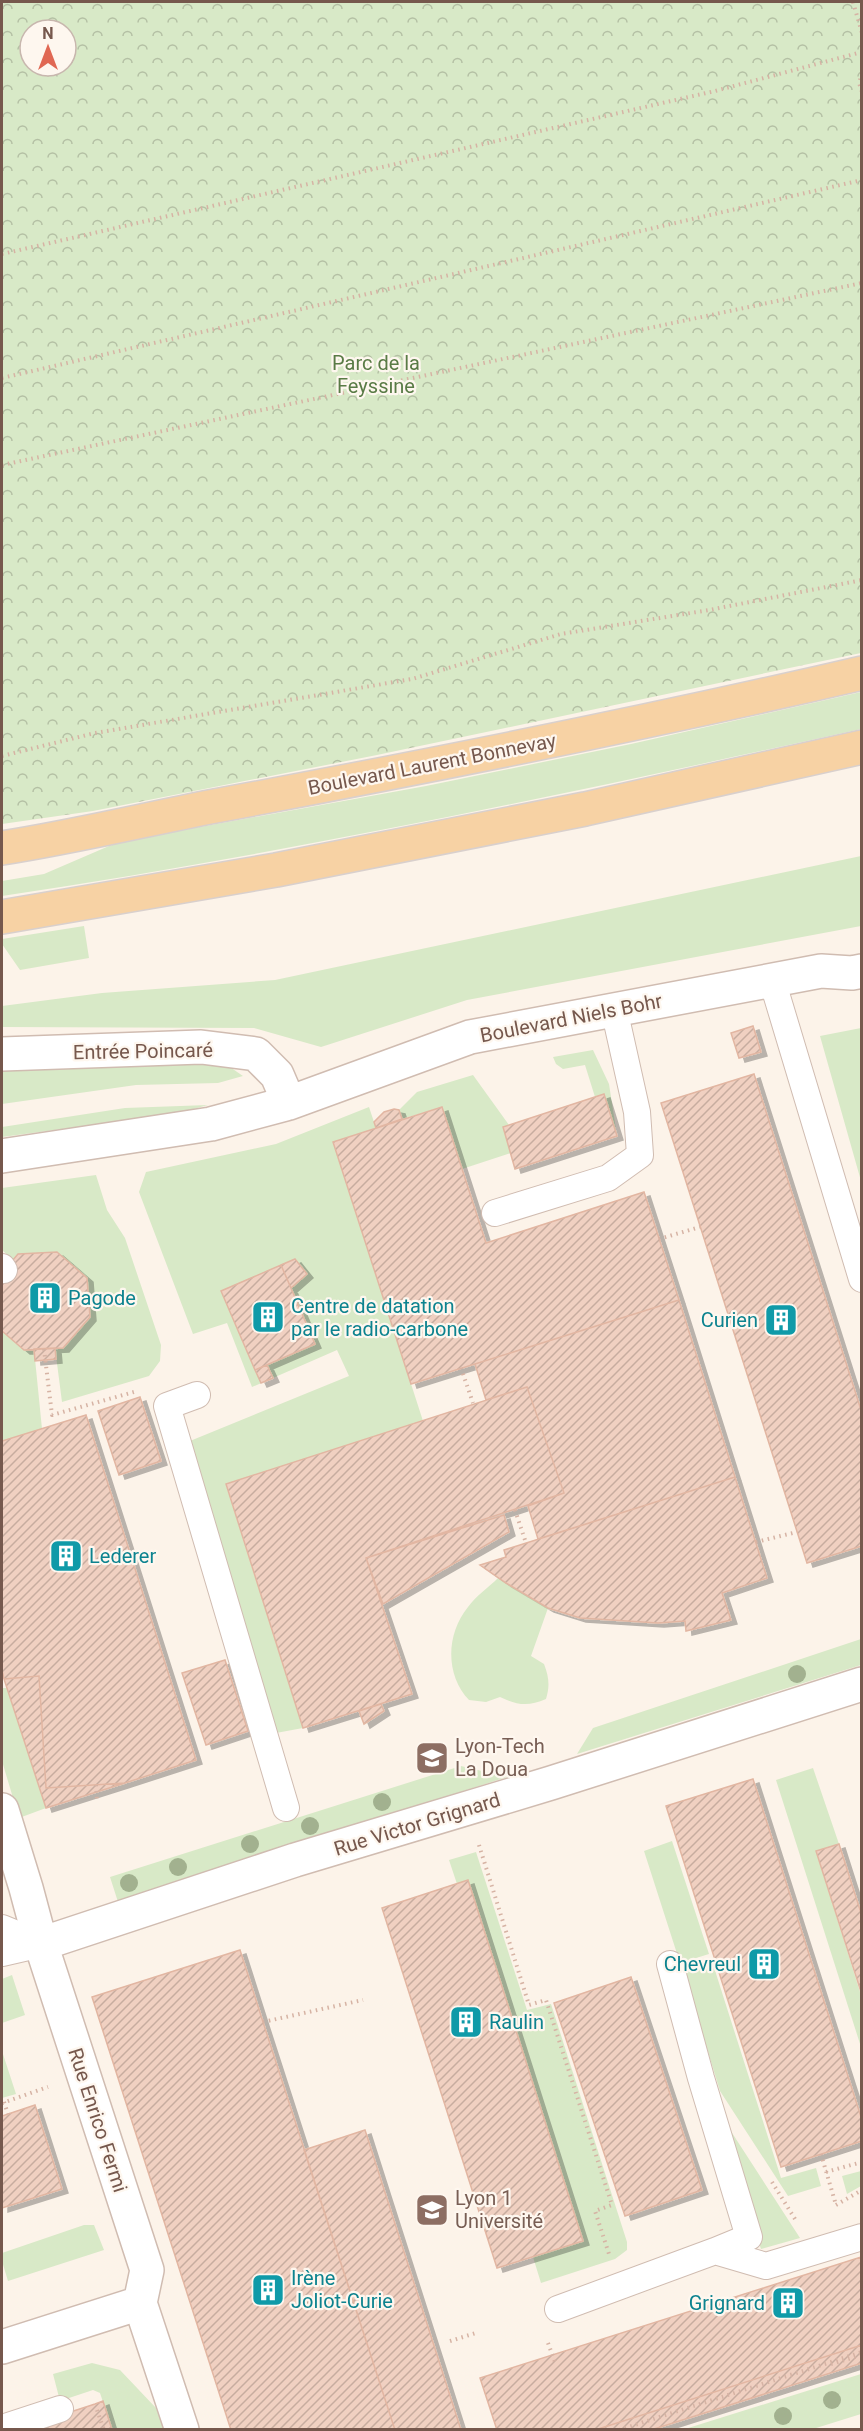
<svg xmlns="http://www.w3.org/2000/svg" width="863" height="2431" viewBox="0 0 863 2431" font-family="Roboto,sans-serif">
<defs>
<pattern id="park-crowns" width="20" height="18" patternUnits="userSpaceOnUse" patternTransform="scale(1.5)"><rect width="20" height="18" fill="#d8e9c7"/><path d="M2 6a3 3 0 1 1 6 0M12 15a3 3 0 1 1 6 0" fill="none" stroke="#b4c0a4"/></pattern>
<pattern id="building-hatch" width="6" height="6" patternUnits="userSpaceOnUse" patternTransform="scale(1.5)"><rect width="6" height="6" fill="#f0d0c1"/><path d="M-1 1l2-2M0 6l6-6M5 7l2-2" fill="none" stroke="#c7ac9f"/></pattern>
<filter id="shadow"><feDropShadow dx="6" dy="4" stdDeviation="0" flood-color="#0004"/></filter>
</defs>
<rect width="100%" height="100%" fill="#fcf3e9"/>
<path fill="#d8e9c7" d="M861 692V729C576 792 290 853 2 896V881L44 874 109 846 128 840 426 786 631 744Z
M861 856V926L467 1000 321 1047 254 1028 2 1027V1006L102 993 275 980Z
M84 926 89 958 20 970 2 944V939Z
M861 1028H862L861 1181 820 1036Z
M593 1050 609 1084 617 1136 604 1095 595 1097 585 1065 563 1069 556 1064 553 1057Z
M215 1062 227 1065 243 1076 218 1083 136 1085 2 1104V1068Z
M473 1075 509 1125 503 1127 511 1153 462 1169 442 1107 402 1119 399 1110 417 1092Z
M208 1105 175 1114 2 1137V1127L125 1108Z
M369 1107 376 1128 333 1142 423 1421 226 1485 303 1728 276 1733 190 1441 349 1376 337 1350 252 1387 227 1323 193 1334 139 1192 146 1172 276 1144Z
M96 1175 107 1210 125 1238 161 1345 160 1361 149 1376 62 1402 55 1348 64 1347 90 1317 87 1278 57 1252 18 1254 13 1260 2 1250V1188Z
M2 1331 24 1350 34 1349 42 1429 2 1441Z
M498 1578 548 1608 531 1656 544 1664C549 1677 550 1686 546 1699 528 1707 517 1705 500 1697L486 1702 469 1700C445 1675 446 1634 468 1607 476 1596 489 1587 498 1578Z
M861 1639V1665L577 1754 593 1728Z
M2 1688H7L46 1808 19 1818 2 1761Z
M461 1766 507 1777 118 1902 110 1877Z
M813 1768 839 1844 816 1851 861 1995V2047L776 1780Z
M672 1841 709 1954 680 1963 644 1851Z
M476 1852 527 2010 551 2004 627 2242V2250L615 2259 541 2283 533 2257 583 2240 468 1881 457 1884 449 1860Z
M712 1961 781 2178 816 2168 821 2186 788 2196 720 2091 683 1970Z
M12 1975 25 2015 2 2023V1979Z
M2 2051 16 2094 2 2098Z
M712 2102 800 2238 761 2249Z
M861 2171V2186L847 2194 842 2176Z
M84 2225H94L104 2250 8 2281 2 2261V2253Z
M92 2363 120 2370 156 2408 164 2429H112L100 2393 93 2390 60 2401 53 2374Z
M861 2374V2414L813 2429H685Z"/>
<path fill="url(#park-crowns)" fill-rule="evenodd" d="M2 2H861V653L377 755 93 811 2 824ZM30 30H66V66H30Z"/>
<path fill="url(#building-hatch)" stroke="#e2b6a2" stroke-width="1.5" filter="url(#shadow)" d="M753 1026 761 1052 739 1058 731 1033Z
M754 1074 862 1413V1546L807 1563 661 1103Z
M604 1094 617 1136 515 1169 503 1127Z
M442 1107 486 1243 644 1192 679 1300 411 1384 333 1142Z
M394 1109 399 1110 402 1119 376 1128 374 1122 384 1112Z
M57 1252 87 1278 90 1317 63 1348 24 1350 2 1331V1273L18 1254Z
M295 1259 307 1274 291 1288 281 1265Z
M281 1265 315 1344 255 1370 221 1291Z
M679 1300 735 1477 538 1539 528 1506 564 1493 527 1387 486 1400 475 1364Z
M55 1348 56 1359 35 1361 34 1349Z
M267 1365 273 1378 261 1383 255 1370Z
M527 1387 564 1493 366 1558 412 1694 303 1728 226 1484Z
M140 1397 161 1461 119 1475 98 1411Z
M86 1415 196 1760 125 1783 46 1788 39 1676 4 1679 2 1670V1441Z
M735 1477 767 1578 722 1593 731 1620 686 1631 685 1621 658 1623 580 1618 548 1608 506 1583 480 1565 506 1557 504 1550Z
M504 1515 509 1532 383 1604 366 1558Z
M225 1660 248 1731 206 1745 182 1673Z
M39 1676 46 1788 125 1783 46 1808 4 1679Z
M381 1704 384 1711 364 1724 359 1711Z
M753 1779 862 2120V2141L781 2167 666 1806Z
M839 1844 862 1916V1995L816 1851Z
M468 1880 583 2241 497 2268 382 1908Z
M240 1950 263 2022 395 2430H231L92 1997Z
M631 1977 702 2190 625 2216 554 2003Z
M35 2105 62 2189 2 2208V2116Z
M365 2130 461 2430H395L304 2150Z
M861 2257 862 2345 595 2430H497L480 2378Z
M862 2345V2363L651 2430H595Z
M103 2401 112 2430H15L95 2404Z"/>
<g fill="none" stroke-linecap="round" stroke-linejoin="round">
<defs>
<path id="lane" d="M772 980 862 1279
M495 1213 608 1178 640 1155 637 1112 614 1009
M2 1267 4 1270
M197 1395 167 1406 286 1808
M2 1928 41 1944
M2 1953 41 1944
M670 1964 701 2078 749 2237 715 2251
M558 2309 715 2251 766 2266 862 2237
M2 2428 60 2409"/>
<path id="street" d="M2 1054 201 1047 256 1054 277 1075 289 1103
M2 1156 211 1124 289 1103 470 1037 821 971 852 973 862 971
M2 1810 26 1888 41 1944 147 2270 140 2303 182 2430
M41 1944 295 1860 551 1783 862 1684
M2 2347 140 2303"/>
<path id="primary" d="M2 848C73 837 143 820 215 806 431 766 647 723 862 673
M2 917 276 870 585 809 862 747"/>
</defs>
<use href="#lane" stroke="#d0bcb1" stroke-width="28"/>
<use href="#street" stroke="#d0bcb1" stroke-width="36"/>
<use href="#primary" stroke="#d9d0cd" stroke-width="36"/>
<path stroke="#d6b3a4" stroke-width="4" stroke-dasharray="1.5 4.5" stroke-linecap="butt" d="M853 2 862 33
M862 73 859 83 862 92
M2 254 715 91 862 52
M2 378 862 180
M2 465 862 283
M2 756 95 733 412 679 561 634 709 610 862 580
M659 1239 700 1227
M44 1349 52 1415 134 1392
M461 1368 473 1403
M515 1510 526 1543
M756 1542 797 1532
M96 1785 97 1801
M479 1845 529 2005 546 2000 612 2205 595 2211 609 2254
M263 2022 363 2000
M4 2102 8 2114
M2 2103 48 2087
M821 2154 836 2205
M826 2172 862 2162
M772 2182 795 2219
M836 2205 862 2190
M450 2341 476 2333
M548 2343 555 2362
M831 2364 862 2355
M97 2410 104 2430
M496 2430V2429
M619 2430 862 2352"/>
<use href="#lane" stroke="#fff" stroke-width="26"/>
<use href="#street" stroke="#fff" stroke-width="33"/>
<use href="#primary" stroke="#f7d2a4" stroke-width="33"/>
</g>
<g fill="#a2b18f">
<circle cx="797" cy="1674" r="9"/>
<circle cx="382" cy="1802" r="9"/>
<circle cx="310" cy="1826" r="9"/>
<circle cx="250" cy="1844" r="9"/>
<circle cx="178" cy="1867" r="9"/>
<circle cx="129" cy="1883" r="9"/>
<circle cx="832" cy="2400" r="9"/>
<circle cx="783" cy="2416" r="9"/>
</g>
<defs>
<symbol id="building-square" viewBox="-11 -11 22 22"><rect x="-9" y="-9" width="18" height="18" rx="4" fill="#0f9aa8" stroke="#fef7ef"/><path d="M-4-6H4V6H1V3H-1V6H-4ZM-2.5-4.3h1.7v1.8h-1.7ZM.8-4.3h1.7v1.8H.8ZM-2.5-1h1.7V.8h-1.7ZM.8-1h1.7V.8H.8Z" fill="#fff"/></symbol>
<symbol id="university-square" viewBox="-11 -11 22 22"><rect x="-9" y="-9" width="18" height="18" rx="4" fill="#8d6e63" stroke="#fef7ef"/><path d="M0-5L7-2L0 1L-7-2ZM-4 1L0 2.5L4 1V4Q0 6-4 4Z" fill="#fff"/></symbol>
</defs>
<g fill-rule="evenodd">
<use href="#building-square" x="26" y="1279" width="38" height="38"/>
<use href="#building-square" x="249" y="1298" width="38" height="38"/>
<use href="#building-square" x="762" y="1301" width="38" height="38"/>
<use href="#building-square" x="47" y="1537" width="38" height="38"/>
<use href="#university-square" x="413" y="1739" width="38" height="38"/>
<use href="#building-square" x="745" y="1945" width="38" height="38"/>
<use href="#building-square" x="447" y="2003" width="38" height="38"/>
<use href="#university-square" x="413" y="2191" width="38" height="38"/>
<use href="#building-square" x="249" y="2271" width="38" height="38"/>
<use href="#building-square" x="769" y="2284" width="38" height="38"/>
</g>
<g text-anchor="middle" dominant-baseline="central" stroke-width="4.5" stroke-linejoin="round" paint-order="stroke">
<g font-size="20" fill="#597b45" stroke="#fef7ef">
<text x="376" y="363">Parc de la<tspan x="376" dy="23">Feyssine</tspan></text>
</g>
<g font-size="20" fill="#76584d" stroke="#fef7ef">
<text transform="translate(432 764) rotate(-11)">Boulevard Laurent Bonnevay</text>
<text transform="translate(571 1018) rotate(-11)">Boulevard Niels Bohr</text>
<text transform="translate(143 1051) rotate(-1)">Entrée Poincaré</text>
<text transform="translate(417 1824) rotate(-17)">Rue Victor Grignard</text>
<text transform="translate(98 2120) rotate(72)">Rue Enrico Fermi</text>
</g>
<g font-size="20" fill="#0d838f" stroke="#fef7ef" text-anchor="start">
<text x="68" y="1298">Pagode</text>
<text x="291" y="1306">Centre de datation<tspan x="291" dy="23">par le radio-carbone</tspan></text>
<text x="758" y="1320" text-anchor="end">Curien</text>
<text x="89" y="1556">Lederer</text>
<text x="741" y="1964" text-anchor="end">Chevreul</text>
<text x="489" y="2022">Raulin</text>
<text x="291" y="2278">Irène<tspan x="291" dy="23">Joliot-Curie</tspan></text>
<text x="765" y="2303" text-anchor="end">Grignard</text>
</g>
<g font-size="20" fill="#785e54" stroke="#fef7ef" text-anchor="start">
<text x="455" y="1746">Lyon-Tech<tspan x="455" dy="23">La Doua</tspan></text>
<text x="455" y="2198">Lyon 1<tspan x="455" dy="23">Université</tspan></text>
</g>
</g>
<rect width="863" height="2431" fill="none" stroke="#76584d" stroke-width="6"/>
<g transform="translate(48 48)"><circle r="28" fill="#fef7ef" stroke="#c8b7ae" stroke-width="1.5"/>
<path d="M0-4.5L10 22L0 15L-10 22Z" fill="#e06853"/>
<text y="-9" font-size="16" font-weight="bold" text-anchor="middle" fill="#76584d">N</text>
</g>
</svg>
